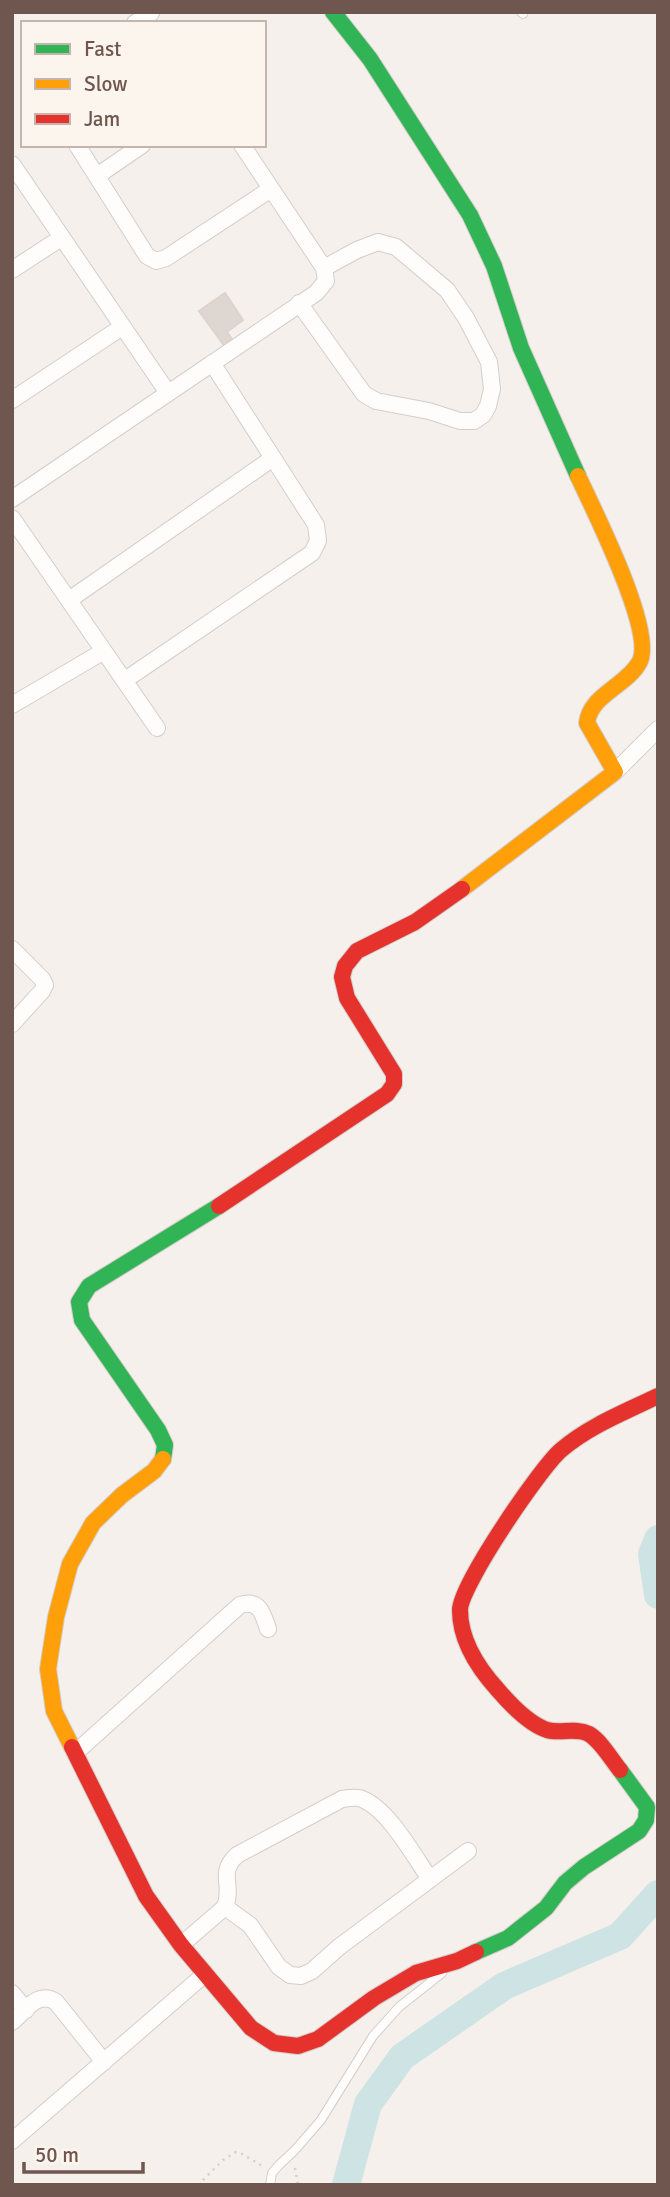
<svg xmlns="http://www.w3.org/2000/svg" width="670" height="2197" viewBox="0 0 670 2197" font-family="Signika,sans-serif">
<rect width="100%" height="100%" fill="#f5f0eb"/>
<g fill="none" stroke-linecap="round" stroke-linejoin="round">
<path stroke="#cee3e3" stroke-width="28" d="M658 1539 652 1554 658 1595
M346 2185 368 2104 402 2057 504 1986 620 1936 658 1894"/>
</g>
<path fill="#ded6d1" stroke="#ddd3ce" stroke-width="2" d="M225 293 243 320 227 332 234 342 226 348 199 311Z"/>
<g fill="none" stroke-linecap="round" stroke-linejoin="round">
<defs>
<path id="lane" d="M521 12 523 14
M270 2185 272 2173 279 2165 295 2150 321 2120 373 2036 399 2007 442 1973"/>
<path id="street" d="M135 23 151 13
M77 145 147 256 156 261 166 258 271 189
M12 164 168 393
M97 176 142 145
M12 270 61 238
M299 303 364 394 376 401 429 411 460 421H474L483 415 488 406 492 389 489 362 466 318 447 290 396 247 378 242 357 250 324 268
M12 400 122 327
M12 499 316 293 326 281 324 268 242 145
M12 518 157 728
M69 600 273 458
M125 680 312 553 318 541 316 525 212 363
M12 705 104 651
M615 772 658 729
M12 949 42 979 45 985 42 991 12 1024
M75 1753 240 1605C259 1599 263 1613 268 1629
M225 1907 250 1925 279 1967 290 1975 301 1976 312 1971 339 1947 468 1851
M181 1945 225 1907C234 1884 217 1874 237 1855L342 1799C348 1798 354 1797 359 1798 387 1806 413 1855 430 1879
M12 1993 26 2010
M12 2022C26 2010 38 1990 56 2002L104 2062
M12 2141 205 1974"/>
<path id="fast" d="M333 12 370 59 470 215 494 266 521 348 578 476
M163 1459 165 1445 158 1430 82 1320 79 1302 89 1286 219 1206
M476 1952 508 1938 546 1908 565 1883 584 1867 639 1831 646 1820 647 1807 620 1770"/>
<path id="slow" d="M462 889 615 772 587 723C590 695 626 686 639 663 657 634 593 509 578 476
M72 1747 54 1711 48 1669 56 1617 70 1564 93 1523 122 1495 154 1471 163 1459"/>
<path id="jam" d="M219 1206 387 1094 394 1084V1074L347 998 342 977 345 966 357 951 415 922 462 889
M72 1747 146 1896 181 1945 251 2028 274 2043 298 2046 318 2039 374 1998 416 1973 457 1961 476 1952
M620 1770C611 1759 601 1741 589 1734 575 1727 561 1734 547 1730 529 1724 510 1704 498 1690 478 1668 460 1641 460 1610 460 1586 540 1468 561 1450 589 1426 625 1412 658 1396"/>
</defs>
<use href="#lane" stroke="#d4cdc9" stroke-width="10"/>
<use href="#street" stroke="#d4cdc9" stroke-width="18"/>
<use href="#fast" stroke="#d4ccc8" stroke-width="18"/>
<use href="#slow" stroke="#d4ccc8" stroke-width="18"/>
<use href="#jam" stroke="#d4ccc8" stroke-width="18"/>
<path stroke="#d6cfcb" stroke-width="2.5" stroke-dasharray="2 5" stroke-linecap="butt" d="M295 2168 298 2185
M198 2185 223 2160 236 2152 242 2154 264 2167"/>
<use href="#lane" stroke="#fefdfc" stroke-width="8"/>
<use href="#street" stroke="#fefdfc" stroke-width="16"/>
<use href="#fast" stroke="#30b455" stroke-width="16"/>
<use href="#slow" stroke="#ff9f0a" stroke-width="16"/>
<use href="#jam" stroke="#e5322d" stroke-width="16"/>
</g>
<rect width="670" height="2197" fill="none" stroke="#6f574f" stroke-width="28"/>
<rect x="21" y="21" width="245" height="126" fill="#fcf5ed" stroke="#c4b6ae" stroke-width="2"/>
<rect x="35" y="44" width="35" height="10" fill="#30b455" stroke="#c4b6ae" stroke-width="2"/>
<text x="84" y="56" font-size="21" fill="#6f574f">Fast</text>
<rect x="35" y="79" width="35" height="10" fill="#ff9f0a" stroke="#c4b6ae" stroke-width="2"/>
<text x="84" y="91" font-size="21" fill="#6f574f">Slow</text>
<rect x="35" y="114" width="35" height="10" fill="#e5322d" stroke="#c4b6ae" stroke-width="2"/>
<text x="84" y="126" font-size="21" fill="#6f574f">Jam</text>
<path d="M24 2162v10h119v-10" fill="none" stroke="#6f574f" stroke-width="3.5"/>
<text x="35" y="2162" font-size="21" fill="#6f574f" stroke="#fcf5ed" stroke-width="5" paint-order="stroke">50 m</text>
</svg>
